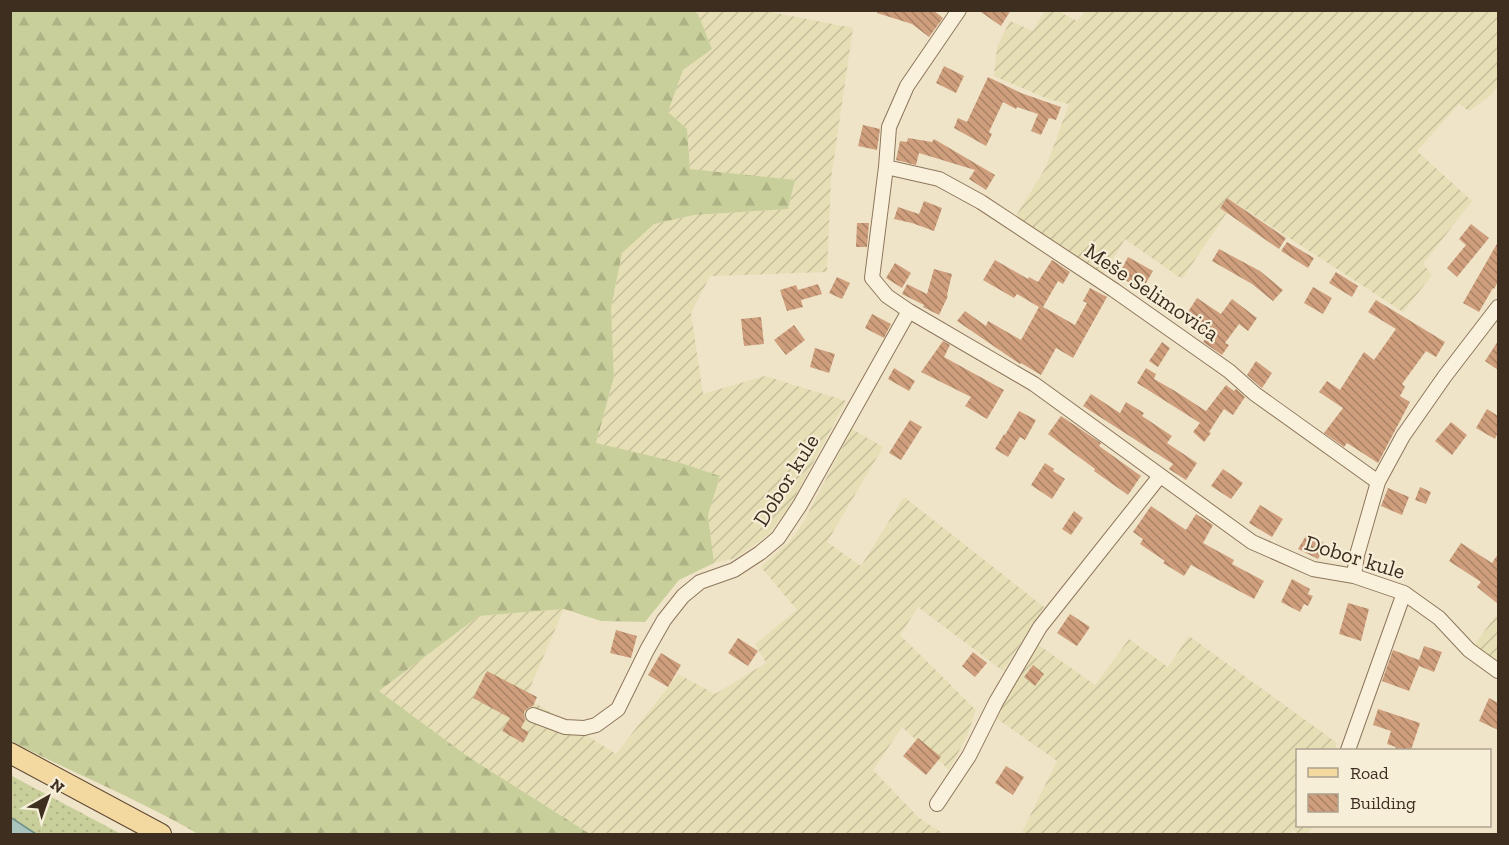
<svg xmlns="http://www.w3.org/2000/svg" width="1509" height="845" viewBox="0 0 1509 845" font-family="'Zilla Slab',serif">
<defs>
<pattern id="farmland-furrows" width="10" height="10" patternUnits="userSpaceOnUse" patternTransform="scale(1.5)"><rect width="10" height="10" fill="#e6deb5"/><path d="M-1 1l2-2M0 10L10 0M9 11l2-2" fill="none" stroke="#c6bf9b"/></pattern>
<pattern id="grass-dots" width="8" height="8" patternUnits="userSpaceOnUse" patternTransform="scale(1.5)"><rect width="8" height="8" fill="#c9cf9b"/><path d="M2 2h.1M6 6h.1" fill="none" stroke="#aeb285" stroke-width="1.8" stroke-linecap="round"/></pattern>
<pattern id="forest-firs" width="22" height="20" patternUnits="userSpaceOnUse" patternTransform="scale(1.5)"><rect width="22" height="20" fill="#c9cf9b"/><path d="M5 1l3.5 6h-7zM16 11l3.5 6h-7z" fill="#aeb285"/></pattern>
<pattern id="building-back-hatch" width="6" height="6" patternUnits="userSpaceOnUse" patternTransform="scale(1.5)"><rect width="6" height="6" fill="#cf9f7d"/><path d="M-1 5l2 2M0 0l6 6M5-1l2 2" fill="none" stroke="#a98266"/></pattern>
</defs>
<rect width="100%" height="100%" fill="#f0e4c8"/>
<path fill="url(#farmland-furrows)" d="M1086 10H1171L1174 14 1178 10 1498 11V86L1489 97 1469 111 1459 104 1417 151 1472 201 1423 264 1432 275 1403 312 1234 202 1182 279 1125 239 1102 277 1014 219 1046 167 1069 104 1048 99 994 76 997 47 1010 21 1033 31 1044 11H1058L1077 21Z
M693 11H766L853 28 831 179 827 272 710 276 691 313 703 394 765 376 846 401 790 506 769 534 736 558 714 563 708 515 720 476 681 463 596 444 614 377 611 308 622 253 653 224 694 215 788 209 795 181 690 169 687 129 668 112 683 70 712 49 698 14Z
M852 429 883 447 827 542 861 566 904 497 1044 607 1003 671 918 607 900 635 976 710 967 736 949 770 902 727 873 770 919 818 944 834H590L470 758 379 691 479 616 564 609 526 697 616 754 678 674 715 694 766 663 755 644 797 610 761 567 790 541 803 523Z
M1498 613V664L1474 645Z
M1189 636 1337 743 1334 750H1298V826H1314L1307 834H1299L1293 830 1290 834H1021L1057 761 996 718 1015 680 1037 644 1095 685 1129 639 1168 667Z"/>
<path fill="url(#grass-dots)" d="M10 775 121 834H36L11 817Z"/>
<path fill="url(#forest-firs)" d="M693 10 698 14 712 49 683 70 668 112 687 129 690 169 795 180 788 209 694 215 654 224 622 253 611 308 614 377 596 443 681 463 720 476 708 515 714 563 679 580 645 622 601 621 564 609 479 616 379 691 470 758 590 834H198C138 799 73 773 11 741V11Z"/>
<path fill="#a9c4bc" stroke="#6f938a" stroke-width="1.5" d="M10 817 33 832 36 834H11Z"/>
<path fill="url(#building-back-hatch)" d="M878 10H933L943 18 929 37 912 24 877 13Z
M978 10H1011L1001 26Z
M944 66 964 76 956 93 936 83Z
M988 77 1021 93 1061 107 1056 120 1049 118 1041 135 1031 131 1038 114 1017 107 1016 109 1003 102 989 132 992 134 986 146 954 128 958 118 967 122Z
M863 125 880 129 877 150 858 146Z
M908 138 932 142 934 139 995 175 986 190 969 179 975 170 919 153 916 165 896 160 900 141 907 142Z
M1227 198 1286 238 1279 249 1220 208Z
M924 201 942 208 934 231 912 223 894 219 898 207 919 214Z
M857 223H869L867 247H856Z
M1471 224 1489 238 1457 277 1447 268 1466 245 1459 239Z
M1287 242 1314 258 1308 268 1281 251Z
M1498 242V282L1494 289 1493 288 1479 312 1463 303Z
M1219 249 1260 271 1283 290 1273 301 1252 284 1212 261Z
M1128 257 1153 271 1142 290 1118 276Z
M995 260 1028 279 1029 277 1038 282 1052 260 1070 272 1063 284 1058 281 1043 307 1075 325 1087 303 1083 301 1090 288 1107 297 1073 358 1056 348 1041 375 1021 363 1020 364 957 321 965 311 986 326 988 321 1021 340 1039 307 1017 294 1014 298 983 280Z
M895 263 911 273 902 288 886 278Z
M934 269 952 274 947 295 948 296 939 315 923 307 924 305 902 294 907 284 927 294Z
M1336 272 1358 286 1352 297 1329 283Z
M837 277 850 283 842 299 829 293Z
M818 284 822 294 801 300 803 307 787 311 780 290 796 285 798 290Z
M1313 287 1332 298 1323 314 1304 303Z
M1197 298 1221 314 1232 299 1257 318 1248 331 1239 324 1225 343 1229 345 1222 355 1203 342 1208 335 1184 318Z
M1376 300 1445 342 1436 357 1426 351 1402 384 1405 387 1400 396 1410 402 1378 463 1347 443 1344 447 1324 433 1343 408 1319 392 1327 381 1340 390 1364 352 1374 360 1396 329 1368 312Z
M872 314 891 324 884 338 865 328Z
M761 317 764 344 744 346 741 319Z
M794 325 805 340 786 355 774 340Z
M943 341 950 345 944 357 1004 390 987 419 965 406 971 397 921 372Z
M1498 341V370L1485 361Z
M1162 342 1170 348 1158 367 1149 361Z
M815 348 835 354 829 373 810 367Z
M1256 361 1272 373 1262 388 1247 375Z
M894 368 915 381 909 391 888 379Z
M1146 368 1156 374 1154 379 1175 391 1206 411 1226 385 1234 391 1236 389 1245 397 1233 415 1224 409 1209 432 1211 433 1204 442 1193 432 1200 423 1137 383Z
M1091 394 1120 413 1126 402 1144 413 1142 416 1172 436 1167 443 1197 463 1186 480 1169 469 1173 464 1083 406Z
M1487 409 1498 416V432L1495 439 1476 428Z
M1019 411 1036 420 1025 440 1020 437 1008 457 995 449 1004 434 1005 435Z
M1061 416 1101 443 1099 446 1141 476 1128 495 1094 471 1095 469 1048 434Z
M910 420 922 427 901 460 889 453Z
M1451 422 1467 435 1452 455 1435 441Z
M1045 463 1054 469 1053 471 1065 479 1052 499 1031 485Z
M1223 469 1243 483 1231 499 1211 486Z
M1420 487 1431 492 1426 504 1415 500Z
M1388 488 1409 497 1402 515 1381 506Z
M1260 505 1283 519 1272 537 1249 523Z
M1151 506 1186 530 1196 514 1213 525 1203 543 1234 560 1232 564 1264 581 1254 599 1191 565 1184 576 1163 563 1165 561 1140 544 1143 539 1133 532Z
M1074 511 1083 518 1071 535 1062 529Z
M1307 534 1326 544 1318 559 1298 549Z
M1461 543 1492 563 1498 554V604L1477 587 1481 582 1449 561Z
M1292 579 1310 589 1308 594 1313 596 1308 606 1304 604 1300 612 1281 602Z
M1348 603 1369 609 1361 641 1339 634Z
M1070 614 1090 627 1077 646 1057 633Z
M616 630 637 636 631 658 610 653Z
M738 638 758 651 748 666 728 653Z
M1424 646 1442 652 1434 672 1419 666 1409 691 1382 681 1393 650 1419 660Z
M973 652 987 663 975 677 962 666Z
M661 653 681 665 668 687 648 675Z
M1033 665 1044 674 1035 686 1024 677Z
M487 671 537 697 533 706 528 708 524 712 525 720 521 728 529 732 523 743 502 731 510 718 473 698Z
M1489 698 1498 703V730L1479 721Z
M1378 709 1420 723 1411 750H1394L1396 747 1387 744 1391 731 1373 725Z
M918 738 941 757 926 775 903 756Z
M1006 766 1024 777 1013 795 995 783Z"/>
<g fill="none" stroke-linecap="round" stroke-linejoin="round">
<defs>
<path id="minor" d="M959 10 907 86 889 127 886 167 872 278 887 296 909 311 1034 384 1252 542 1313 569 1354 576 1404 593 1439 618 1469 650 1498 671
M886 167 939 179 981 202 1114 290 1229 371 1255 394 1378 482
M1354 576 1357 555 1378 482 1403 436 1445 376 1498 307
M533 715 565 727 584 728 596 725 618 709 647 650 664 620 683 596 700 582 734 570 760 553 778 538 800 505 909 311
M1348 750 1404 593
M937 804 969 756 996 702 1040 627 1160 476"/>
<path id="primary" d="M10 753 161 834"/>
</defs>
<use href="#minor" stroke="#8d765c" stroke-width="16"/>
<use href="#primary" stroke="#5b4430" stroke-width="22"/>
<use href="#minor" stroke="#faf1dc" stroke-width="14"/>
<use href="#primary" stroke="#f3d9a0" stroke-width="20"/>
</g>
<g text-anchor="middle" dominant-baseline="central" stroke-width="4.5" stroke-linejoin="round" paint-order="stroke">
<g font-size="22" fill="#3d2e20" stroke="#f7eed8">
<text transform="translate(1152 292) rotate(34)">Meše Selimovića</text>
<text transform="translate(786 480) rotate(-58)">Dobor kule</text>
<text transform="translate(1355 557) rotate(17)">Dobor kule</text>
</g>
</g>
<rect width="1509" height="845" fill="none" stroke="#3d2e20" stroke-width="24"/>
<rect x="1296" y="749" width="195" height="78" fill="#f7eed8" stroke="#ada18e" stroke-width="1.5"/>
<rect x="1308" y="768" width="30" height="9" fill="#f3d9a0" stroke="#ada18e" stroke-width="1.5"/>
<text x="1350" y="779" font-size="18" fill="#3d2e20">Road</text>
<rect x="1308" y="794" width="30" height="18" fill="url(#building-back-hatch)" stroke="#ada18e" stroke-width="1.5"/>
<text x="1350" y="809" font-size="18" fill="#3d2e20">Building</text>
<g transform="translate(48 797) rotate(40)" stroke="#f7eed8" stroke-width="4.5" paint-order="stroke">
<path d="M0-4.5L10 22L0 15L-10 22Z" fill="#3d2e20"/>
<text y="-9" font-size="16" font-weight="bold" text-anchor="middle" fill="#3d2e20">N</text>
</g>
</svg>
